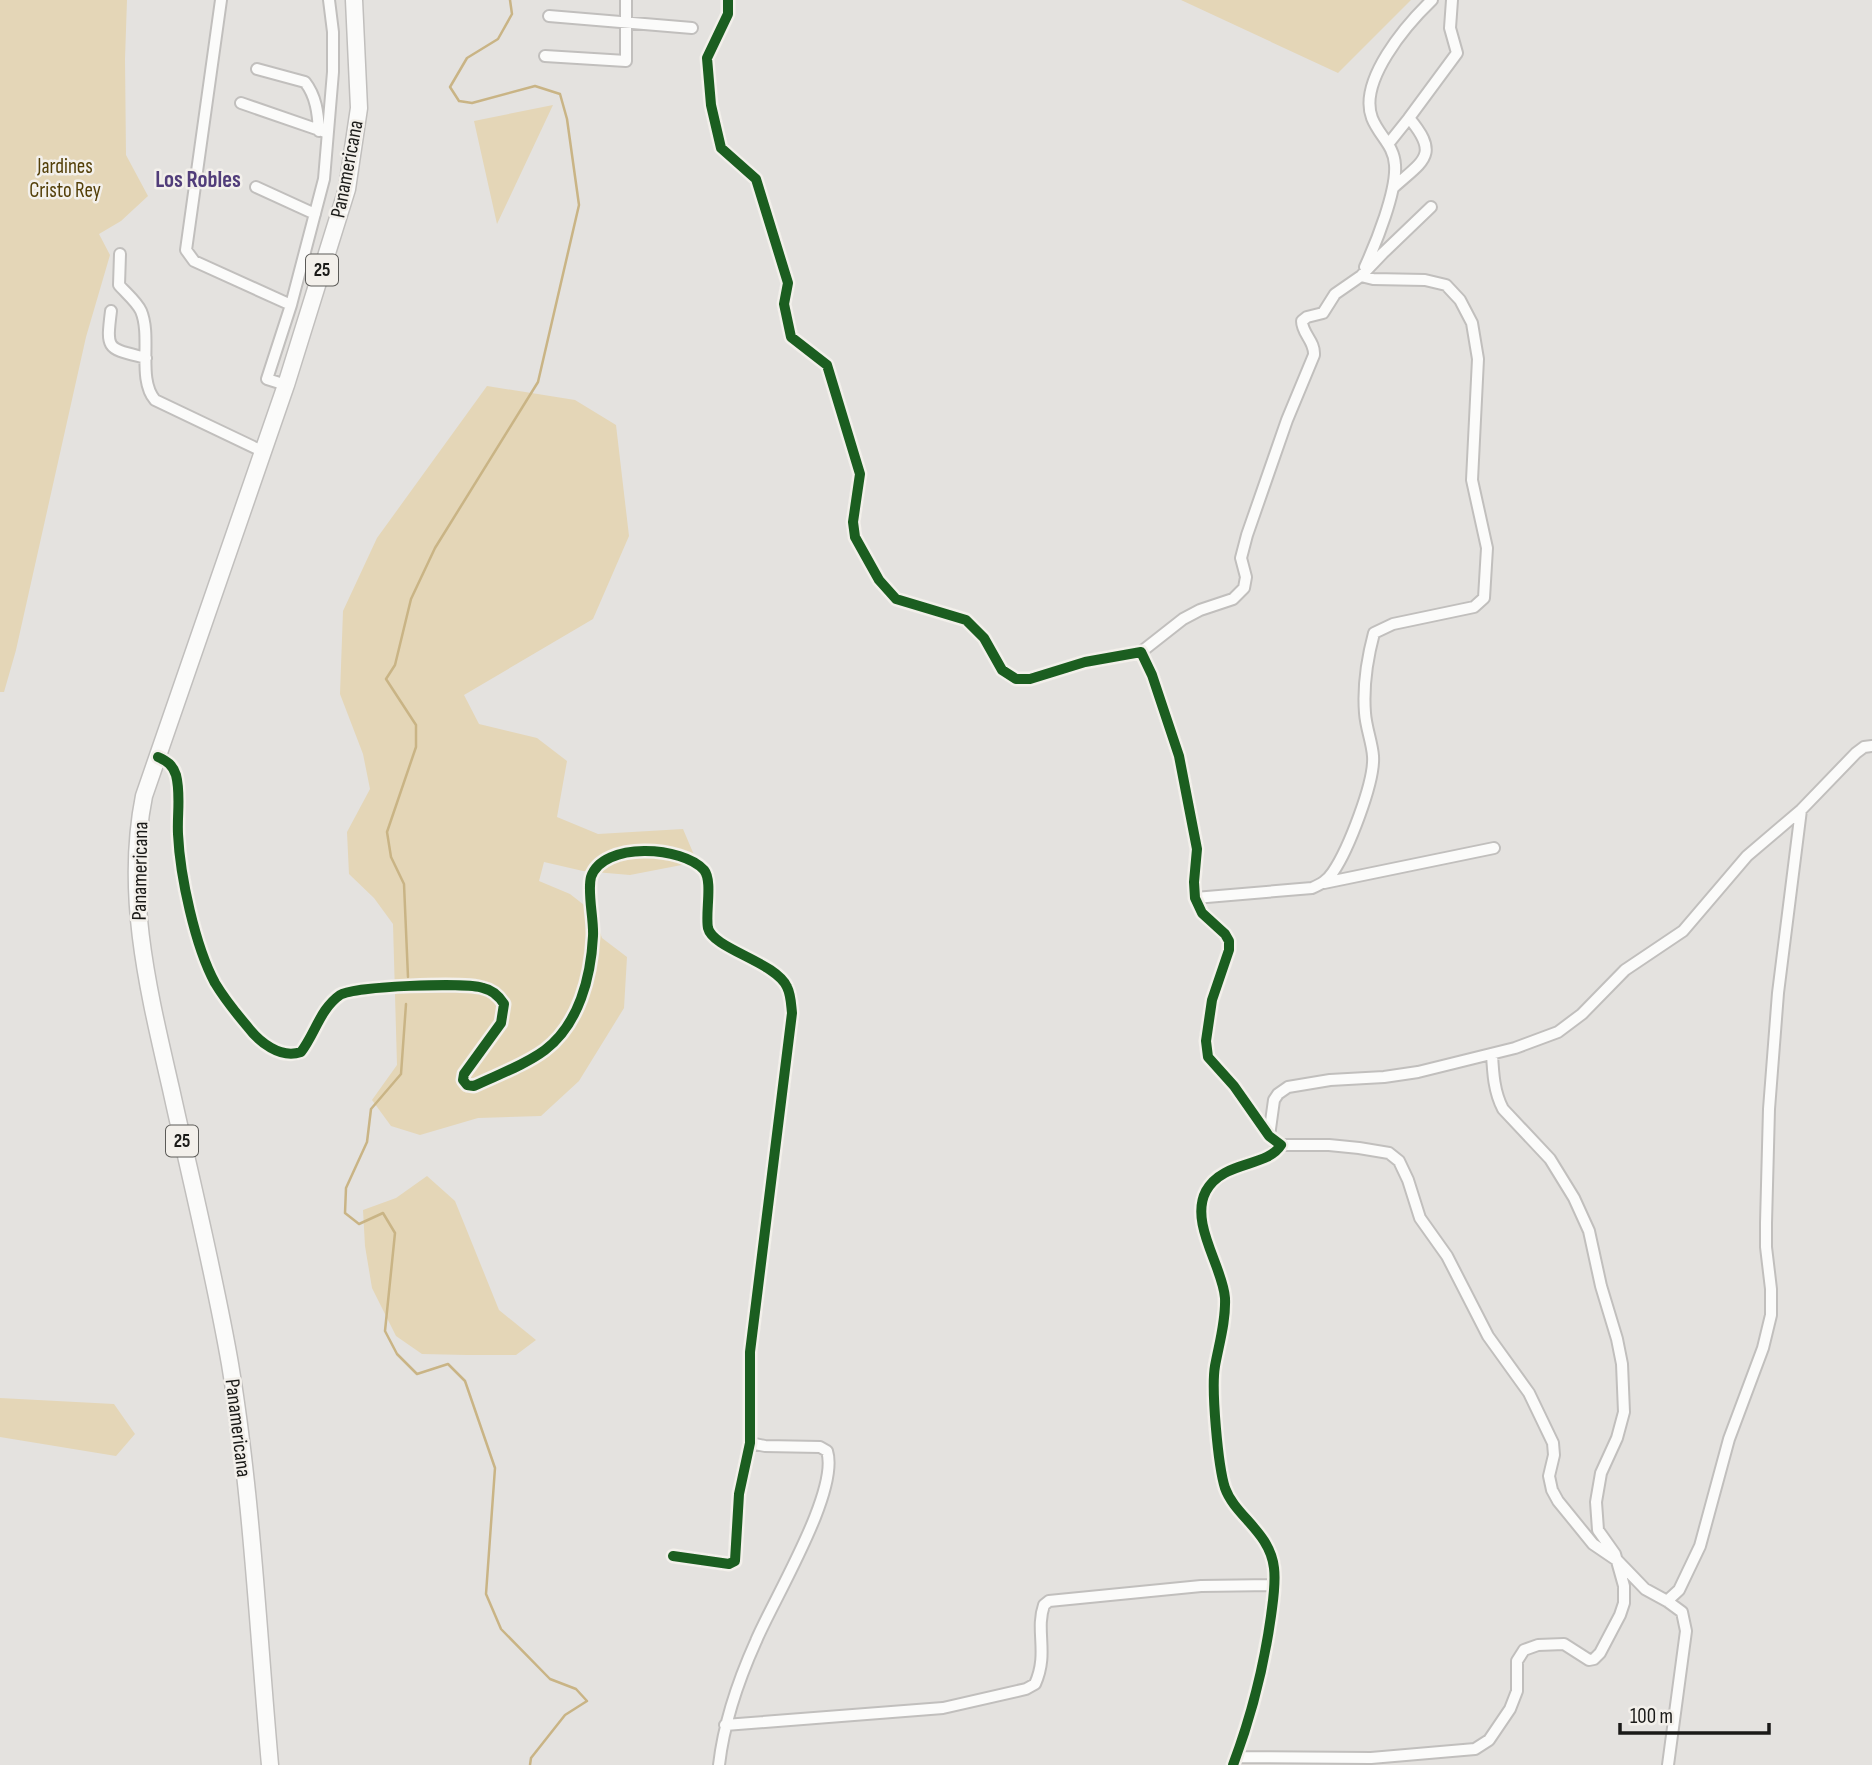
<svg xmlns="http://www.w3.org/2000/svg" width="1872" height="1765" viewBox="0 0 1872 1765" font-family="'Sofia Sans Condensed',sans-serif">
<rect width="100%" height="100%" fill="#e4e2df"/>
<path fill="#e4d6b7" d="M0 0H127L125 59 126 155 148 196 121 221 99 234 110 255 86 337 16 650 4 692H0Z
M1181 0H1411L1338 73Z
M553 105 497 224 474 121Z
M487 386 575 400 616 425 629 536 593 619 464 695 479 724 537 738 567 761 557 817 598 834 683 829 697 862 630 875 583 871 544 862 539 881 570 894 593 912 602 938 627 957 624 1008 579 1081 541 1116 478 1118 420 1135 391 1126 372 1100 397 1065 393 924 374 898 349 874 347 832 370 789 363 754 340 694 343 611 377 538Z
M427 1176 455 1201 499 1310 536 1340 516 1355H467L422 1354 396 1336 372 1288 365 1246 363 1210 396 1198Z
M0 1398 114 1404 135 1434 116 1456 0 1437Z"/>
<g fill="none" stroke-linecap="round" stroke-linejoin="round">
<path stroke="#c9b485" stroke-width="2.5" d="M408 977 404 884 391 857 387 832 416 747V725L386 679 395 665 411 599 435 548 538 382 579 205 567 119 560 94 535 86 472 103 459 101 450 87 467 58 498 39 512 14 510 0
M406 1004 401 1074 371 1109 367 1142 346 1188 345 1213 359 1224 383 1213 395 1233 385 1331 397 1354 417 1374 448 1364 465 1381 495 1468 486 1594 501 1629 550 1679 576 1689 587 1701 565 1715 531 1758 530 1765"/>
<defs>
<path id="minor" d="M221 0 186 250 194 261 291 305 267 379 286 385
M728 0V14L707 58 711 105 721 148 756 179 788 283 784 304 791 337 827 365 860 474 853 522 855 537 879 580 896 599 966 620 984 638 1002 670 1016 679H1030L1085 662 1141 652 1152 675 1179 756 1197 849 1194 882 1195 898 1202 913 1225 934 1229 941V950L1212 1000 1206 1041 1208 1057 1234 1086 1269 1136 1281 1145C1267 1168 1223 1160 1206 1191 1189 1223 1223 1267 1225 1298 1226 1321 1219 1344 1215 1366 1211 1389 1218 1466 1225 1488 1235 1516 1270 1532 1274 1568 1276 1584 1273 1600 1271 1616 1264 1666 1251 1717 1233 1765
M549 16 692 28
M545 56 626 61V0
M257 69 305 82C316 96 318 113 319 131
M241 103 325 132
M1389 143 1409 118
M256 187 315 214
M1394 187C1424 160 1440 155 1409 118L1457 53 1450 28 1452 0
M120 254 119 285C126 293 137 302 141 311 152 337 137 379 155 400L262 451
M1365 267C1376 243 1397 191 1395 165 1394 145 1379 136 1372 118 1358 81 1406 25 1432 0
M291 305 324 179 333 72V32L329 0
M111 311C106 351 107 348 146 358
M1141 652 1183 619 1200 610 1233 599 1244 588 1246 577 1241 558 1247 535 1287 420 1314 355C1315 341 1302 334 1302 321L1307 317 1323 313 1335 294 1361 276 1383 253 1431 207
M158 757C167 761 173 765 176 775 181 794 177 814 178 834 180 876 195 946 215 983 224 998 236 1013 247 1026 259 1042 280 1059 301 1052 315 1034 320 1009 340 995 353 986 466 982 483 988 493 990 499 996 504 1004L501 1023 464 1074 463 1080 467 1085 474 1086C497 1075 525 1065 545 1050 579 1024 591 977 593 936 594 919 587 892 591 877 603 841 683 846 704 870 713 881 705 913 708 928 713 949 776 962 787 987 791 995 791 1004 792 1013L750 1352V1443L739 1494 735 1561 729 1564 673 1556
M1324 883 1494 848
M1195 898 1312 888C1321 884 1327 881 1333 872 1348 850 1375 782 1373 756 1372 742 1366 728 1365 713 1363 687 1367 659 1374 633L1393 624 1474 607 1484 598 1487 548 1472 480 1478 359 1472 323 1460 300 1446 285 1425 280 1373 279 1361 276
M1269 1136 1274 1100 1278 1094 1288 1087 1330 1080 1384 1077 1418 1072 1515 1048 1558 1032 1582 1014 1625 970 1683 931 1747 856 1801 810 1856 753 1864 747 1872 746
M1281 1145H1329L1359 1148 1389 1153 1399 1161 1408 1180 1420 1218 1447 1256 1488 1336 1529 1393 1553 1443 1554 1455 1549 1476 1552 1490 1558 1501 1593 1544 1618 1561 1645 1589 1667 1601 1682 1612 1686 1631 1668 1765
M1667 1601 1679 1590 1700 1546 1729 1439 1763 1348 1771 1315V1289L1766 1247V1223L1769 1109 1778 993 1801 810
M725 1725 943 1708 1026 1689 1035 1684C1049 1653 1035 1631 1044 1605L1049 1601 1201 1586 1274 1585
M1236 1757 1371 1758 1475 1749 1489 1740 1510 1709 1517 1691V1661L1524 1650 1538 1645 1564 1644 1589 1660 1594 1659 1600 1653 1620 1615 1624 1603V1586L1615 1554 1598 1530 1596 1502 1601 1473 1617 1438 1624 1412 1622 1364 1617 1339 1601 1286 1589 1231 1574 1198 1550 1159 1503 1109C1494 1092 1493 1073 1492 1054
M719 1765C724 1721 738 1681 756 1641 773 1600 840 1491 827 1451L820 1447 765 1446 750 1443"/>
<path id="primary" d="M270 1765C258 1632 252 1496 230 1364 214 1272 191 1180 171 1089 149 993 124 895 144 796L286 385 347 189 359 108 354 0"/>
</defs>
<use href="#minor" stroke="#c1bfbd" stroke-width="14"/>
<use href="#primary" stroke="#c1bfbd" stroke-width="19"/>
<use href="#minor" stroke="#fbfbfa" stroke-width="10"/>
<use href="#primary" stroke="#fbfbfa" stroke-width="16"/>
<defs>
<path id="cycleway" d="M728 0V14L707 58 711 105 721 148 756 179 788 283 784 304 791 337 827 365 860 474 853 522 855 537 879 580 896 599 966 620 984 638 1002 670 1016 679H1030L1085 662 1141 652 1152 675 1179 756 1197 849 1194 882 1195 898 1202 913 1225 934 1229 941V950L1212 1000 1206 1041 1208 1057 1234 1086 1269 1136 1281 1145C1267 1168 1223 1160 1206 1191 1189 1223 1223 1267 1225 1298 1226 1321 1219 1344 1215 1366 1211 1389 1218 1466 1225 1488 1235 1516 1270 1532 1274 1568 1276 1584 1273 1600 1271 1616 1264 1666 1251 1717 1233 1765
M158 757C167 761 173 765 176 775 181 794 177 814 178 834 180 876 195 946 215 983 224 998 236 1013 247 1026 259 1042 280 1059 301 1052 315 1034 320 1009 340 995 353 986 466 982 483 988 493 990 499 996 504 1004L501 1023 464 1074 463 1080 467 1085 474 1086C497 1075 525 1065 545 1050 579 1024 591 977 593 936 594 919 587 892 591 877 603 841 683 846 704 870 713 881 705 913 708 928 713 949 776 962 787 987 791 995 791 1004 792 1013L750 1352V1443L739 1494 735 1561 729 1564 673 1556"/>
</defs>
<use href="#cycleway" stroke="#f3f0eb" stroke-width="15"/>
<use href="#cycleway" stroke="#1b5e20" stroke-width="10"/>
</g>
<g text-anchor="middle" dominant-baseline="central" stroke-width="5" stroke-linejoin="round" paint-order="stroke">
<g fill="#f3f0eb" stroke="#5b5a57" stroke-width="2">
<rect x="306" y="254.5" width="32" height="31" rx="5"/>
<rect x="166" y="1125.5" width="32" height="31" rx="5"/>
</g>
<g font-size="19" font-weight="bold" fill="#1a1a18">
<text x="322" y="270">25</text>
<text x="182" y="1141">25</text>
</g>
<g font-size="21" fill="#533f08" stroke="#f3f0eb">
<text x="65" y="166">Jardines<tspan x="65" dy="24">Cristo Rey</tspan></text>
</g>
<g font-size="21" fill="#1a1a18" stroke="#f3f0eb">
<text transform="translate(347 169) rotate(-79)">Panamericana</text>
<text transform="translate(140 871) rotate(-89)">Panamericana</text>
<text transform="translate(238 1428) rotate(83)">Panamericana</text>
</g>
<g font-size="23" font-weight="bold" fill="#513d7a" stroke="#f3f0eb">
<text x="198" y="180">Los Robles</text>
</g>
</g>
<path d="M1620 1723v10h149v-10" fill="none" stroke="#1a1a18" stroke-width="3.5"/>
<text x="1630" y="1723" font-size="21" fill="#1a1a18" stroke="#f3f0eb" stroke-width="5" paint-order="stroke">100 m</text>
</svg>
